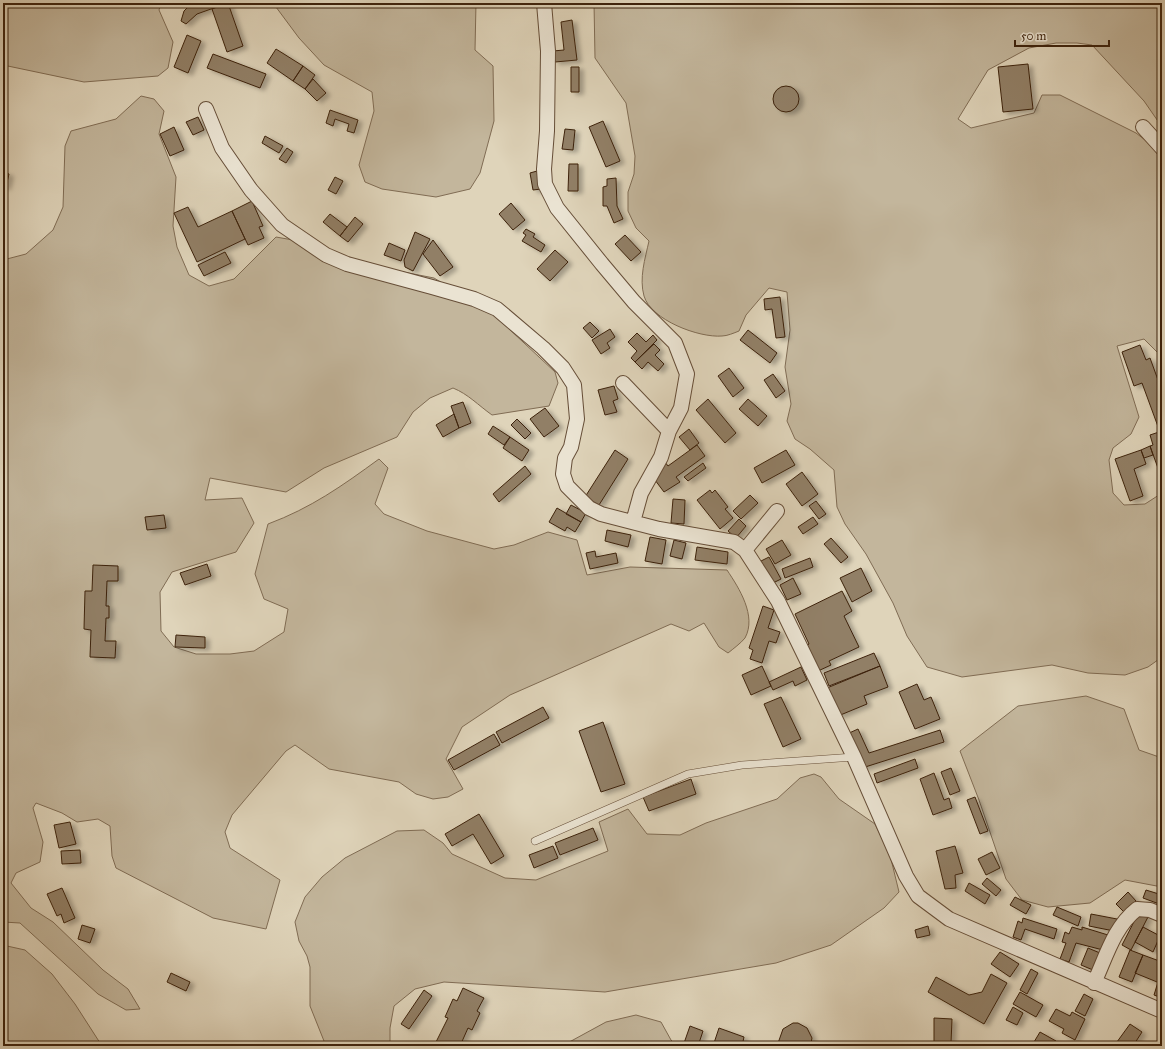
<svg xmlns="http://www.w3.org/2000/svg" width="1165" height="1049" viewBox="0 0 1165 1049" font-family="'IM FELL Great Primer',serif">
<defs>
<filter id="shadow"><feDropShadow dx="4.5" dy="2.5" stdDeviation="2" flood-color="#0004"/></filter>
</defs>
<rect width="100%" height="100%" fill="#dfd4ba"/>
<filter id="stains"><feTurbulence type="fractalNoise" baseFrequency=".005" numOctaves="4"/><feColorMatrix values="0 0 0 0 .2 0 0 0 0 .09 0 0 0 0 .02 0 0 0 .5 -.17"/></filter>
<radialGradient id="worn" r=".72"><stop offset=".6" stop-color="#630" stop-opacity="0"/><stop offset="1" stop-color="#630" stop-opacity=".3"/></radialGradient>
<path fill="#c3b69c" stroke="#806c54" d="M3 3H161L159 10 173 42 168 68 158 76 84 82 3 65Z
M273 3H476L475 50 493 66 494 121 480 173 470 189 436 197 382 189 365 182 359 165 374 111 372 92 324 65 299 38Z
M594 3H1162V127L1144 101 1092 45 1077 43H1056L1029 48 988 70 958 119 971 128 1034 113 1042 95H1060L1136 133 1162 153V357L1144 339 1117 346 1139 417 1131 434 1113 448 1109 460 1113 493 1124 505 1145 504 1162 493V657L1148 667 1125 675 1088 673 1052 665 962 677 927 667 907 636 893 603 866 554 845 524 837 507 834 470 810 449 795 439 787 421 791 404 785 367 790 330 787 292 769 288 746 315 739 331C734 333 727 336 722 336 699 338 651 320 644 296 639 278 645 259 649 241L636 228 628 211V192L634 174 635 156 626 103 595 58Z
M141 96 154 99 164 111 159 134 176 177 173 226 177 247 189 275 209 286 234 279 276 237 293 240 322 256 434 278 492 313 555 372 558 383 549 406 492 415C478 405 468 394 453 388L430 398 413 412 397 437 324 468 286 492 210 478 205 500 242 498 254 523 236 552 172 572 160 592 161 631 174 647 196 654H230L254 651 284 632 288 609 264 599 255 574 268 524C311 508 342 486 379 459L388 468 375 504 384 514 427 531 494 549 514 545 548 532 577 540 587 575 630 567 727 570C739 588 757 616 745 638 741 643 733 649 728 653L719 647 704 623 689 631 671 624 510 695 462 727 446 759 463 789 448 797 433 799 416 794 399 782 329 769 295 745 286 751 232 815 225 832 230 848 280 880 266 929 213 918 116 868 112 856 110 826 98 819 77 822 62 813 36 803 33 808 43 842 40 862 16 873 11 883 31 908 53 922 103 970 128 989 140 1009 126 1010 98 994 20 923 3 922V260L26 254 53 230 63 207 65 146 71 131 116 119Z
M1086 696 1124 709 1139 750 1162 758V887L1125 880 1090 903 1048 907 1022 900 1006 879 979 800 960 751 1018 706Z
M814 774 821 777 839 799 875 824 890 855 899 892 884 908 831 945 776 963 605 992 444 982 415 989 394 1006 390 1028V1046H326L310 1006V967L307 956 299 941 295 922 305 897 322 877 345 858 397 831 424 830 443 843 452 854 505 878 536 880 608 851 599 822 628 809 647 834 680 835 706 823 777 799 800 778Z
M7 946 25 950 52 974 75 1004 102 1046H3V947Z
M636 1015 661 1022 671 1040 677 1046H562L606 1022Z"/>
<path fill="#917f66" stroke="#3d220c" filter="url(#shadow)" d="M196 3H225V4L197 14 186 24 181 21 184 11 190 5Z
M228 3 243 46 227 52 212 9Z
M572 20 577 60 555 62 553 51 564 50 561 22Z
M187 35 201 41 188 73 174 67Z
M276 49 303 66 293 81 267 63Z
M213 54 266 74 260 88 207 68Z
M1028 64 1033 109 1003 112 998 67Z
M303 66 315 75 305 89 293 81Z
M571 67H579V92H571Z
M313 79 326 93 317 101 305 89Z
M773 99a13 13 0 1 1 26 0a13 13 0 1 1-26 0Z
M330 110 358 120 354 133 347 131 349 124 335 119 333 126 326 123Z
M198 117 204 130 193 135 186 122Z
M603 121 620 161 606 167 589 127Z
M174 127 184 150 170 156 160 134Z
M565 129 575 130 573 150 562 149Z
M265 136 283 146 279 153 262 143Z
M287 148 293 152 286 163 279 159Z
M569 164H578V191H568Z
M537 171 541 189 533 190 530 173Z
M3 172 9 174 6 187H3Z
M335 177 343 181 336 194 328 190Z
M616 178 617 206 623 219 614 223 607 206H603V187L607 186V179Z
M252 201 263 226 259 227 264 238 248 245 232 211Z
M511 203 525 220 513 230 499 214Z
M188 207 198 227 232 211 245 239 197 262 174 213Z
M330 214 347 227 340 236 323 222Z
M355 217 363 224 348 242 340 236Z
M526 229 535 234 533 237 545 245 541 252 522 241 526 235 523 233Z
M415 232 430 239 413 271 405 267 404 260Z
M625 235 641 252 631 261 615 244Z
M433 240 453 267 440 276 423 254Z
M389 243 405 250 401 261 384 255Z
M555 250 568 262 550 281 537 269Z
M225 252 231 263 204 276 198 265Z
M780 297 785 337 776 338 772 309 765 310 764 299Z
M590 322 599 331 592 338 583 328Z
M610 329 615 337 607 343 610 348 601 354 592 340Z
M748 330 777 353 770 363 740 340Z
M637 333 646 342 653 335 657 340 635 362 631 358 637 351 628 342Z
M654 344 660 350 655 355 664 364 658 371 648 362 642 369 635 362Z
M1140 345 1146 360 1150 358 1162 391V431L1160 432 1142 383 1134 386 1122 352Z
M729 368 744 388 733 397 718 376Z
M773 374 785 391 776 398 764 380Z
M614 386 618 399 613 401 617 412 605 415 598 390Z
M708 399 736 433 725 443 696 410Z
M748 399 767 416 758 426 739 409Z
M463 402 471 423 459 428 451 406Z
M545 408 559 426 544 437 530 419Z
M454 414 459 428 443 437 436 425Z
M517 419 531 433 525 439 511 425Z
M493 426 510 437 504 445 488 434Z
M689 429 699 443 690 450 679 437Z
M1162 431V470L1159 471 1150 446 1153 445 1150 435Z
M510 437 529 450 522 461 503 448Z
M697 445 705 456 676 477 680 482 664 492 655 480 665 462 668 466Z
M1150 446 1153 455 1144 458 1141 450Z
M615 450 628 459 599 505 585 497Z
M786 450 795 465 762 483 754 468Z
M1141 450 1146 464 1134 469 1143 496 1130 501 1115 459Z
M703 463 706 468 688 481 684 477Z
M525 466 531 474 499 502 493 494Z
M802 472 818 494 802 506 786 484Z
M710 490 712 493 715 490 728 507 725 509 733 518 720 529 697 500Z
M750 495 758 503 741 519 733 511Z
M673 499 685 500 684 524 671 523Z
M816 501 826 514 819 519 809 506Z
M571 505 586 513 581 522 566 514Z
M557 508 581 522 575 532 567 527 565 531 549 522Z
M164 515 166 528 147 530 145 517Z
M813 517 818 524 803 534 798 527Z
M739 519 746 526 736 538 728 531Z
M607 530 631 535 628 547 605 541Z
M650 537 666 540 662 564 645 561Z
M831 538 848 557 841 563 824 544Z
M674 540 686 543 682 559 670 556Z
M782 540 791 555 775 564 766 549Z
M697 547 728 552 727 564 695 560Z
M595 551 596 557 616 553 618 563 590 569 586 553Z
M769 557 781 579 773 583 761 561Z
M810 558 813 567 785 578 782 569Z
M207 564 211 576 185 585 180 573Z
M93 565 118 566V581H107L106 606H109V618H106L105 641H116L115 658 90 657 91 630 84 629 85 591H92Z
M861 568 872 591 852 602 840 578Z
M793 578 801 594 787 600 780 585Z
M842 591 852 611 844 616 859 647 829 661 831 665 818 671 806 646 809 644 795 614Z
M763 606 774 610 768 628 780 632 776 643 769 641 762 663 750 659 753 650 749 648Z
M176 635 205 637V648L175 647Z
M874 653 880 666 829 686 824 673Z
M762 666 771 686 751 695 742 675Z
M880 666 888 687 864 696 867 704 838 716 827 688Z
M801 667 807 680 795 686 793 681 773 690 769 682Z
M917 684 924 700 931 697 940 719 915 729 899 692Z
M781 697 801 739 783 747 764 704Z
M543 707 549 718 502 743 496 732Z
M603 722 625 784 601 792 579 731Z
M858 729 869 753 940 730 944 742 862 768 847 734Z
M494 734 500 745 454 770 448 760Z
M915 759 918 768 877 783 874 774Z
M951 768 960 791 950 795 941 772Z
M934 773 944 800 949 798 952 808 933 815 920 779Z
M691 779 696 794 649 811 643 797Z
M975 797 988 831 980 834 967 800Z
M479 814 504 856 491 864 473 834 452 846 445 834Z
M70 822 76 844 59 848 54 825Z
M593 828 598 840 560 855 555 843Z
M553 846 558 858 534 868 529 855Z
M955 846 963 873 955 875 956 888 945 889 936 851Z
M80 850 81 863 62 864 61 851Z
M992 852 1000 868 986 875 978 859Z
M987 878 1001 890 996 896 982 884Z
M969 883 990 895 985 904 965 891Z
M62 888 75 918 64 923 61 914 57 916 47 894Z
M1146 890 1162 895V905L1143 898Z
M1128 892 1136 901 1124 912 1116 904Z
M1015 897 1031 905 1026 914 1010 905Z
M1057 907 1081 917 1078 926 1053 915Z
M1139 912 1148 917 1131 950 1122 945Z
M1091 914 1117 919 1114 931 1089 926Z
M1023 918 1057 929 1054 939 1025 929 1021 940 1013 937 1018 921 1022 923Z
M82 925 95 929 90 943 78 939Z
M928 926 930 935 917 938 915 930Z
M1072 927 1082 930V927L1108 935 1103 950 1076 943 1069 962 1060 959 1066 943 1062 942 1065 932 1069 934Z
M1143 927 1160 936 1153 952 1135 942Z
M1088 948 1100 953 1093 970 1081 965Z
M1130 950 1143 955 1132 982 1119 977Z
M1000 952 1019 964 1010 977 991 964Z
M1143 955 1162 962V984L1135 973Z
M1031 969 1038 973 1027 994 1020 990Z
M171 973 190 982 186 991 167 982Z
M991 974 1007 983 984 1024 928 992 936 977 969 995 982 992Z
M1158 982 1162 984V998L1154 995Z
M463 988 484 998 477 1011 480 1013 472 1030 468 1028 460 1046H434L448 1018 445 1017 453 999 457 1001Z
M424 990 432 996 409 1029 401 1024Z
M1020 992 1043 1005 1036 1017 1013 1004Z
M1084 994 1093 999 1085 1016 1075 1011Z
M1013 1007 1023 1013 1017 1025 1006 1020Z
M1056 1009 1070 1016 1072 1012 1085 1019 1075 1040 1062 1033 1064 1029 1049 1021Z
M934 1018 952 1019 951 1043 934 1042Z
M793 1023H798L807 1028 812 1038 811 1043 820 1046H777L783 1029Z
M1130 1024 1142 1032 1133 1046H1114Z
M690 1026 703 1031 698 1046H683Z
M719 1028 744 1037 742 1046H713Z
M1040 1032 1056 1041 1053 1046H1041L1034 1042Z"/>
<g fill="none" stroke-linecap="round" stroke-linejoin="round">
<defs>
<path id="lane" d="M535 841 688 774 742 765 854 757"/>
<path id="street" d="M544 3 548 51 547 131 544 169 545 184 557 208 602 264 634 302 675 343 687 374 681 408 669 431 661 457 641 493 633 522
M206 109 222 148 251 190 282 225 326 255 347 264 432 287 474 299 497 309 543 348 563 368 574 385 577 419 571 447 565 458 563 474 567 486 589 508 601 514 659 529 734 542 745 550 778 601 854 757 906 876 918 896 949 919 1162 1011
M1143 127 1162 148
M623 383 669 431
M745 550 777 511
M1094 983C1106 957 1114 927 1137 909L1150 910 1162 915"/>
</defs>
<use href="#lane" stroke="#664e38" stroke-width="8"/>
<use href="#street" stroke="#664e38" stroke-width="16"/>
<use href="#lane" stroke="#eae3d2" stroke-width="7"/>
<use href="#street" stroke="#eae3d2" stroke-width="14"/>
</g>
<rect width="1165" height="1049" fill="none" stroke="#dfd4ba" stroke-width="16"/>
<rect x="4" y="4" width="1157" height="1041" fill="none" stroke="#3d220c" stroke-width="2"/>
<rect x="8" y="8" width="1149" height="1033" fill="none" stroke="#3d220c"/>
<path d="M1015 40v6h94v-6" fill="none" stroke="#3d220c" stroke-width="2"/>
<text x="1021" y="40" font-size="12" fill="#3d220c" stroke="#eae3d2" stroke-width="3" paint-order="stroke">50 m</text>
<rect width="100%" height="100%" filter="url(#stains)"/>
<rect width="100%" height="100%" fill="url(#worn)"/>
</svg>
